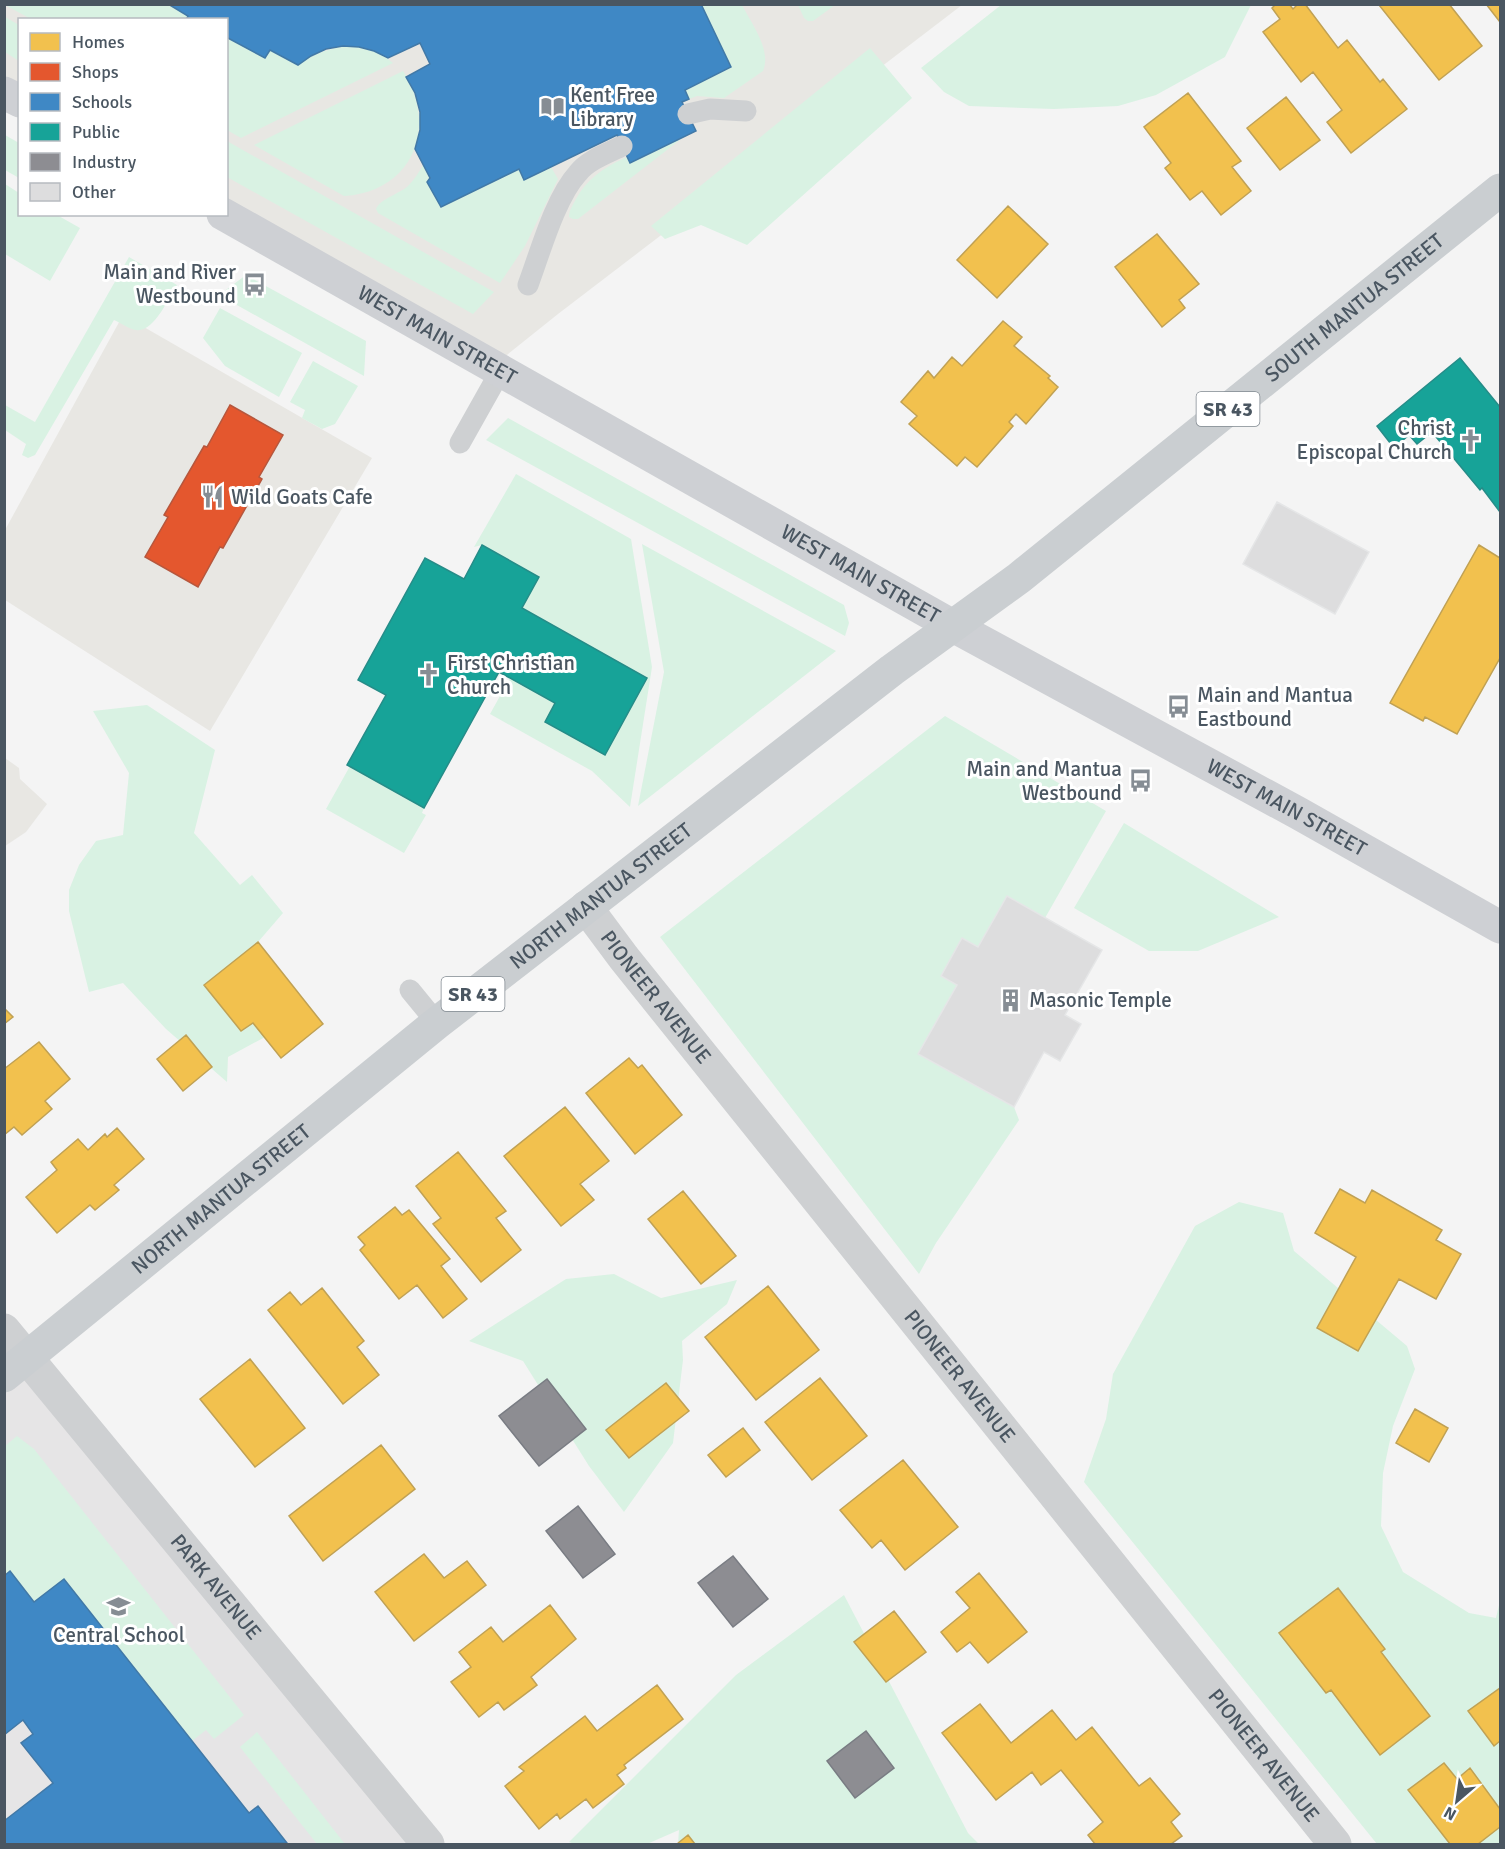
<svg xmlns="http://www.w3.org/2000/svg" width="1505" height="1849" viewBox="0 0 1505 1849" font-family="Signika,sans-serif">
<rect width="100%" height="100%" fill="#f4f4f4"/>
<path fill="#e8e7e3" d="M5 5H962L558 314 493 366 226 214V20H20L19 101 5 93Z
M123 315 372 458 210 731 5 600V530Z
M5 758 19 768 20 779 47 804 26 832 5 846Z"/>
<path fill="#e6e5e6" d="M28 1358 428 1844H5L4 1376Z"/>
<path fill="#d9f2e3" d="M5 5H168L188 16 186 20 31 19Z
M701 5H742C751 23 772 50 763 71L724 98 697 96 689 99 685 90 731 67Z
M798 5V4L835 5 813 21H808L804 18Z
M1001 5V4L1251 5 1225 57 1156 95 1118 106 1054 109 969 106 944 92 921 68Z
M5 17 19 25V61L5 52Z
M227 37 265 58 270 50 297 65C327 45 364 37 393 63L241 138 227 130Z
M870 48 912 98 747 245 701 225 665 239 651 226Z
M403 71C439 126 413 192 344 196L254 145Z
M5 135 19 143V178L5 170Z
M685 136 578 219H573L569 217C569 210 573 205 576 199 596 161 647 150 685 136Z
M227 141 494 292 473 314 227 177Z
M423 165 430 178 427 182 441 207 519 169 524 180 551 167 558 179 525 246 500 283 378 213 376 209C380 199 399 194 408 186 414 180 419 172 423 165Z
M5 184 19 193 20 214 57 215 80 228 50 281 5 254Z
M129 257 177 285C169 297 154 333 136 330 129 329 121 323 114 320L35 455 28 458 22 455 26 444 5 430V405L35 422Z
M246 275 366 341 364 376 219 295Z
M220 308 302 353 279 397 225 366 203 338Z
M313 361 358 386 335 424 322 429 302 418 305 410 290 402Z
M508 418 844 605 849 623 845 636 486 440Z
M516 474 631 539 652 667 630 807 592 771 490 714 510 678 555 703 545 722 605 755 647 678 522 608 539 577 482 545 474 547Z
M642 544 836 651 638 806 664 672Z
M147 705 215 750 194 833 240 885 252 875 283 913 258 942 204 985 241 1031 253 1023 265 1037 228 1057 227 1082 166 1029 123 983 89 992 69 911V890L79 865 96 841 123 835 129 773 93 711Z
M945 716 1106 811 1045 918 978 947 962 939 941 976 957 985 919 1054 1014 1107 1019 1120 936 1243 919 1274 660 937Z
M350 766 424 808 422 813 426 815 404 853 326 809Z
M1124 823 1279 917 1198 951H1149L1074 908Z
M1239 1202 1283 1213 1294 1251 1407 1346 1415 1369 1393 1426 1383 1473 1381 1526 1403 1572 1469 1613 1496 1618 1500 1601V1844H1377L1084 1482 1106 1419 1113 1374 1195 1226Z
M614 1274 661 1298 737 1280 727 1304 682 1341 683 1360 673 1443 624 1512 589 1466 523 1361 469 1341 566 1279Z
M17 1436 34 1449 244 1715 214 1739 206 1730 192 1741 64 1579 34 1602 11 1572 6 1575 5 1573V1446Z
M844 1595 968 1833 979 1844H678L679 1830 647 1844H575L569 1842 736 1675Z
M257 1732 345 1844H317L240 1747Z"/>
<path fill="#f2c14e" stroke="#c0a154" stroke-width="1.5" d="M1276 4H1289L1293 9 1298 4H1305L1338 48 1347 40 1380 82 1383 79 1407 109 1351 153 1327 122 1342 110 1313 72 1301 82 1263 32 1280 19 1272 8Z
M1449 4 1482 46 1439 80 1379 5Z
M1486 4H1500V22Z
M1188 93 1241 161 1232 167 1251 191 1221 215 1202 191 1190 200 1165 168 1171 163 1144 127Z
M1286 97 1320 140 1280 170 1247 128Z
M1008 206 1048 244 997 298 957 260Z
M1157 234 1199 284 1179 300 1185 308 1162 327 1115 267Z
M1003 321 1022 337 1014 346 1050 376 1048 378 1058 387 1026 424 1016 414 1009 422 1013 426 977 467 965 457 957 466 909 424 917 416 901 402 928 371 934 378 952 357 962 366Z
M1479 545 1500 558V658L1457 734 1425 717 1423 721 1390 703Z
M258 942 323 1024 281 1058 253 1023 241 1031 204 985Z
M4 1008 13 1017 4 1024Z
M186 1035 212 1067 183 1091 157 1059Z
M39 1042 70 1079 45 1101 52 1109 22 1135 14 1127 4 1135V1069Z
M629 1058 638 1068 642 1065 682 1115 635 1154 586 1093Z
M565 1107 609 1161 580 1184 594 1200 561 1226 504 1156Z
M117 1128 144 1159 114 1185 119 1190 95 1210 90 1205 57 1233 26 1197 57 1170 51 1162 78 1139 88 1150 105 1134 107 1137Z
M458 1152 506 1211 496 1218 521 1250 481 1282 433 1224 441 1218 416 1186Z
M1340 1189 1365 1203 1372 1190 1442 1230 1436 1240 1461 1254 1436 1299 1399 1279 1358 1351 1317 1328 1356 1257 1315 1233Z
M683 1191 736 1256 701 1284 648 1219Z
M395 1207 402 1215 409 1210 450 1259 441 1266 467 1299 443 1318 417 1285 399 1299 360 1250 365 1245 358 1237Z
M768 1286 819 1350 756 1400 705 1337Z
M322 1288 364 1341 357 1347 379 1375 343 1404 268 1310 290 1292 301 1305Z
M250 1359 305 1428 255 1467 200 1399Z
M820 1378 867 1436 812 1480 765 1422Z
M666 1383 689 1411 629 1458 606 1430Z
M1415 1409 1448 1428 1429 1462 1396 1443Z
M743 1428 760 1450 726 1477 708 1455Z
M381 1445 415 1489 323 1561 289 1516Z
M903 1460 958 1527 905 1570 881 1540 872 1548 840 1510Z
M424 1554 444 1578 467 1561 486 1585 414 1641 375 1592Z
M979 1573 1027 1632 988 1663 970 1642 957 1652 941 1632 970 1608 956 1592Z
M1338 1588 1385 1649 1381 1652 1430 1716 1380 1755 1331 1690 1326 1693 1279 1633Z
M550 1605 576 1639 531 1677 537 1685 504 1710 498 1702 479 1717 451 1682 471 1667 459 1652 491 1627 503 1642Z
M894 1611 926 1652 886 1682 854 1642Z
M657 1685 683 1719 624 1765 626 1768 617 1775 624 1784 593 1808 586 1799 560 1819 557 1814 539 1829 505 1786 524 1771 519 1767 585 1716 597 1731Z
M1500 1688V1741L1494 1746 1468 1711Z
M980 1704 1011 1743 1052 1710 1076 1740 1092 1727 1139 1786 1150 1778 1180 1814 1171 1822 1182 1836 1171 1844H1095L1088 1835 1103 1822 1061 1770 1041 1785 1032 1772 996 1800 942 1733Z
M1444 1763 1457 1779 1470 1768 1500 1809V1827L1478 1844H1450L1408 1790Z
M688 1835 695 1844H677Z"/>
<path fill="#e4572e" stroke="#b6573d" stroke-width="1.5" d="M230 405 283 435 259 477 262 479 223 548 220 547 198 587 145 557 168 517 164 515 204 446 207 447Z"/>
<path fill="#3f88c5" stroke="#4279a7" stroke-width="1.5" d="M168 4H701L731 67 685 90 689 99 682 102 696 131 630 163 617 135 524 180 519 169 441 207 427 182 430 178 415 149 420 130V112L415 93 406 77 430 64 420 43 388 58 374 51 359 47 343 46 326 49 311 56 298 65 270 50 265 58 226 37V20H186L188 16Z
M10 1571 34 1602 64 1579 249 1813 258 1806 287 1843 4 1844V1821L53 1783 21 1743 33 1734 23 1720 4 1735V1576Z"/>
<path fill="#17a398" stroke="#268c88" stroke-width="1.5" d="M1460 358 1500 407V512L1482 488 1480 490 1432 432 1417 444 1409 435 1394 448 1377 426Z
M482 545 539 577 522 608 647 678 605 755 545 722 555 703 499 672 424 808 347 765 386 695 358 680 425 558 464 579Z"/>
<path fill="#8d8d92" stroke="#797c83" stroke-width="1.5" d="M547 1379 586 1429 539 1466 499 1416Z
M578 1506 615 1554 583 1578 546 1531Z
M733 1556 768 1599 733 1627 698 1583Z
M866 1731 894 1768 855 1798 827 1761Z"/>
<path fill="#ddddde" stroke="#e5e6e7" stroke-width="1.5" d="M1277 502 1369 552 1335 614 1243 564Z
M1007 896 1102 950 1065 1015 1081 1024 1060 1061 1044 1052 1014 1107 918 1054 957 985 941 976 962 938 978 947Z"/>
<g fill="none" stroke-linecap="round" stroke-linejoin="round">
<path stroke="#ced0d2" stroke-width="21" d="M688 114 710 109 746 111
M528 285C540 253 555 198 578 173 588 160 608 153 622 146
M460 443 501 370
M410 990 437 1023"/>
<g stroke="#ced0d2" stroke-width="33">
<path id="s1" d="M586 907 624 958 1335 1844"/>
<path id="s2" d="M4 1330 428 1844"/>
</g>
<g stroke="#ced0d4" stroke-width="33">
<path d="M4 93 20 101"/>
<path id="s3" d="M223 214 953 626 1298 813 1500 927"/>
</g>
<path stroke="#caced1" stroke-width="33" id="s4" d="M4 1376 437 1023 892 670 1019 578 1500 190"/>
</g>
<defs>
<symbol id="library-bare" viewBox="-9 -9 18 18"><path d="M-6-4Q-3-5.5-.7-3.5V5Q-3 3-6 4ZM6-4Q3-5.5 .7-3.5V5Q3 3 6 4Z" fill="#868d94" stroke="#fff" stroke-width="2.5" paint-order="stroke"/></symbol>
<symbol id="bus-bare" viewBox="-9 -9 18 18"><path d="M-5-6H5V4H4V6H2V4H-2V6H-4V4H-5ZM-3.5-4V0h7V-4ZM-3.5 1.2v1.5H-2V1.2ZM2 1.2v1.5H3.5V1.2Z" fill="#868d94" stroke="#fff" stroke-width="2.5" paint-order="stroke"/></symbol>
<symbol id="church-bare" viewBox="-9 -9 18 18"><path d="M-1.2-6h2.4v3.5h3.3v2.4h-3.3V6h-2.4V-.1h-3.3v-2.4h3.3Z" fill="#868d94" stroke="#fff" stroke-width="2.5" paint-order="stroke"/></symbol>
<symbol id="restaurant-bare" viewBox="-9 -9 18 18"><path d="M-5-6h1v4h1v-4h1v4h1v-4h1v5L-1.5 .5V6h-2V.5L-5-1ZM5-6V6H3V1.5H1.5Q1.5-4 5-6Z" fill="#868d94" stroke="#fff" stroke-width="2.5" paint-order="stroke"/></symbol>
<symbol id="building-bare" viewBox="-9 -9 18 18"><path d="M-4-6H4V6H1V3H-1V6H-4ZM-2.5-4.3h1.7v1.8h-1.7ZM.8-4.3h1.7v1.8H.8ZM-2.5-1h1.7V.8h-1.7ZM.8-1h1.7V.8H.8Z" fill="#868d94" stroke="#fff" stroke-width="2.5" paint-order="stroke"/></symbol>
<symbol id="school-bare" viewBox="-9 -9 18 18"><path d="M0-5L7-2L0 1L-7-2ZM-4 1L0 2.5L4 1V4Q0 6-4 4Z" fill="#868d94" stroke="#fff" stroke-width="2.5" paint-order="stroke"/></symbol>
</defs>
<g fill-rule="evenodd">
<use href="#library-bare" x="536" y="90" width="33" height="33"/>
<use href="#bus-bare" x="238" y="268" width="33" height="33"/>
<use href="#church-bare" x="1454" y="424" width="33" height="33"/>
<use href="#restaurant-bare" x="196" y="480" width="33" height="33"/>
<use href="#church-bare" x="412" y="658" width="33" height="33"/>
<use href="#bus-bare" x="1162" y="690" width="33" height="33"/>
<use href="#bus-bare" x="1124" y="764" width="33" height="33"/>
<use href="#building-bare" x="994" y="984" width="33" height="33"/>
<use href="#school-bare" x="102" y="1590" width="33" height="33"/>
</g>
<g text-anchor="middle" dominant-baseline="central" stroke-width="6" stroke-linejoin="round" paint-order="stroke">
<g fill="#fff" stroke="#808990" stroke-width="1.5">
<rect x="1196.5" y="392" width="63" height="34" rx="4.5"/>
<rect x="441.5" y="977" width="63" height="34" rx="4.5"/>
</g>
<g font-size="20" font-weight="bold" fill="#4a5661">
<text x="1228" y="409">SR 43</text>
<text x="473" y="994">SR 43</text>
</g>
<g font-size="21" fill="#4a5661" stroke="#fff" text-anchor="start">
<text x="570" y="95">Kent Free<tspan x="570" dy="24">Library</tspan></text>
<text x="236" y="272" text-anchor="end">Main and River<tspan x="236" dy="24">Westbound</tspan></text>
<text x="1452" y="428" text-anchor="end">Christ<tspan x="1452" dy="24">Episcopal Church</tspan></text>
<text x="231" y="497">Wild Goats Cafe</text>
<text x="447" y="663">First Christian<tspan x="447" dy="24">Church</tspan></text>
<text x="1197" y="695">Main and Mantua<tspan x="1197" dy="24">Eastbound</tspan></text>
<text x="1122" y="769" text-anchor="end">Main and Mantua<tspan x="1122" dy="24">Westbound</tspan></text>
<text x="1029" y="1000">Masonic Temple</text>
<text x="119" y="1635" text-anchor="middle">Central School</text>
</g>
<g font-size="21" fill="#4a5661" stroke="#fff">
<text stroke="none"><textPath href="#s4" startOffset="1722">SOUTH MANTUA STREET</textPath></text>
<text stroke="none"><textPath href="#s3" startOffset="246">WEST MAIN STREET</textPath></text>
<text stroke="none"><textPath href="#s3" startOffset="732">WEST MAIN STREET</textPath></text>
<text stroke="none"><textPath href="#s3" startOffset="1218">WEST MAIN STREET</textPath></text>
<text stroke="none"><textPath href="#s4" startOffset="766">NORTH MANTUA STREET</textPath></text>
<text stroke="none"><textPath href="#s1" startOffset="114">PIONEER AVENUE</textPath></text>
<text stroke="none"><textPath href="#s4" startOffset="280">NORTH MANTUA STREET</textPath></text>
<text stroke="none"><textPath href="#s1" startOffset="600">PIONEER AVENUE</textPath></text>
<text stroke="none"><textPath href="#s2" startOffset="333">PARK AVENUE</textPath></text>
<text stroke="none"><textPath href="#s1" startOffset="1086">PIONEER AVENUE</textPath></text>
</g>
</g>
<rect width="1505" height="1849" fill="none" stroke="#4a5661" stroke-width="12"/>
<rect x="18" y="18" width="210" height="198" fill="#ffffff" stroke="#b7bbc0" stroke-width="1.5"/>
<rect x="30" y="33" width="30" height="18" fill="#f2c14e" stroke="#b7bbc0" stroke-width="1.5"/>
<text x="72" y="48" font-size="18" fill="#4a5661">Homes</text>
<rect x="30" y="63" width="30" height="18" fill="#e4572e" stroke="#b7bbc0" stroke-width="1.5"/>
<text x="72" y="78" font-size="18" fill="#4a5661">Shops</text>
<rect x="30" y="93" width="30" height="18" fill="#3f88c5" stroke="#b7bbc0" stroke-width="1.5"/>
<text x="72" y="108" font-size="18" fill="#4a5661">Schools</text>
<rect x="30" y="123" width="30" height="18" fill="#17a398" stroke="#b7bbc0" stroke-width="1.5"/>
<text x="72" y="138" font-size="18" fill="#4a5661">Public</text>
<rect x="30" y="153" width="30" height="18" fill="#8d8d92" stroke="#b7bbc0" stroke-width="1.5"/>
<text x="72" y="168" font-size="18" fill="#4a5661">Industry</text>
<rect x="30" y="183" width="30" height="18" fill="#ddddde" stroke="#b7bbc0" stroke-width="1.5"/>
<text x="72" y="198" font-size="18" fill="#4a5661">Other</text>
<g transform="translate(1457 1801) rotate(209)" stroke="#ffffff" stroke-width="4.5" paint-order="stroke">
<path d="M0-4.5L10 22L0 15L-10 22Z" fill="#4a5661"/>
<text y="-9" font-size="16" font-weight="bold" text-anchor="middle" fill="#4a5661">N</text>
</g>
</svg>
